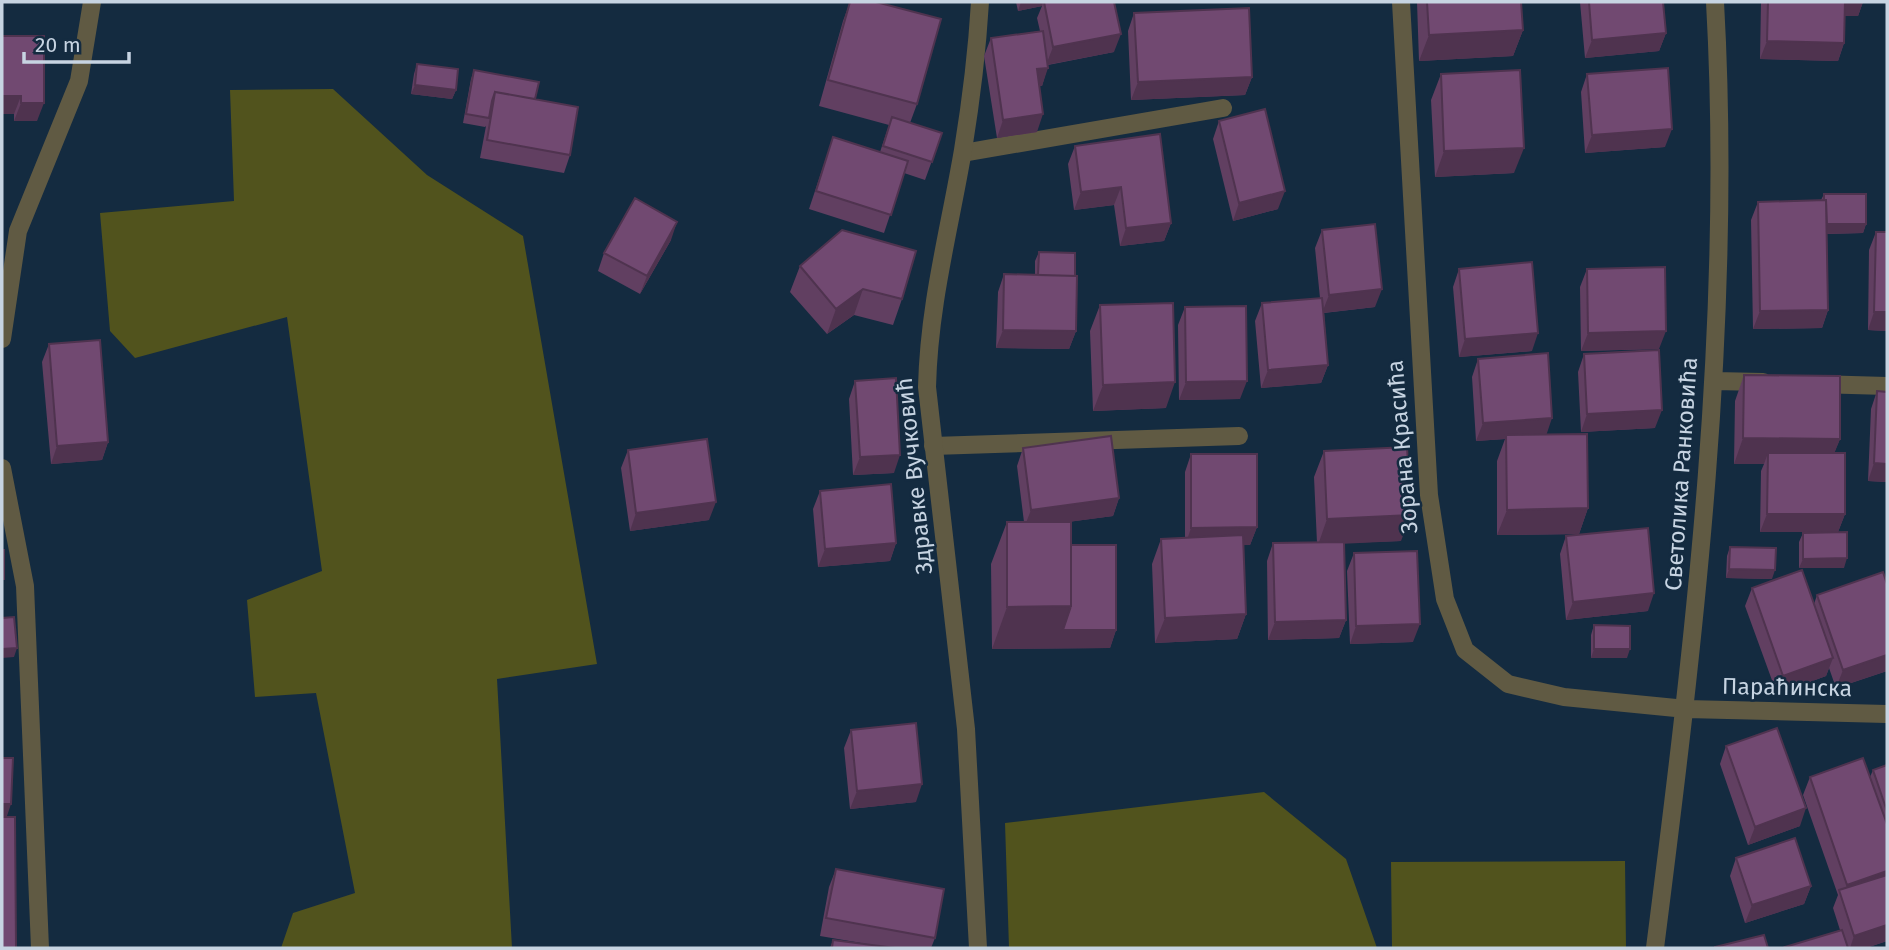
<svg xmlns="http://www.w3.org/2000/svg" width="1889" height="950" viewBox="0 0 1889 950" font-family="'Fira Sans',sans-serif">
<rect width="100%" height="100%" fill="#142b40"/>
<path fill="#51531d" d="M333 89 427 175 523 236 597 664 497 679 512 948H281L293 913 355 893 316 693 255 697 247 600 322 571 287 317 135 358 110 331 100 213 234 201 230 90Z
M1264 792 1346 859 1377 948H1009L1005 823Z
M1625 861 1626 948H1392L1391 862Z"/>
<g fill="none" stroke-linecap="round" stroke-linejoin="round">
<path stroke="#605a43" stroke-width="18" d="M963 153 1223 108
M933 446 1239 436"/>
<path stroke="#605a43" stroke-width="18" d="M1401 2 1429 495 1445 599 1465 650 1508 684 1564 697 1686 709 1887 714
M2 339 18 231 79 81 92 2
M1714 381 1763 382
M1816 384 1887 386
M2 468 25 586 40 948
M978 948 966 729 927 387C929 304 949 232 963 150 971 101 977 52 980 2
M1655 948C1695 634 1733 319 1715 2"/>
</g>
<path fill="#613f61" d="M850 2 917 104 910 123 942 133 925 180 904 173 884 233 809 209 833 137 880 152 889 125 819 106 843 21Z
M1016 2H1114V52L1048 65 1042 86H1039L1037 132 997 138 984 56 991 38 1040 31 1037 18 1042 6 1018 11Z
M1417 2H1521L1523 30 1513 56 1419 61Z
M1580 2H1663L1666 33 1659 51 1585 58Z
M1761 2H1863L1858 16H1845L1844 43 1838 61 1760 59Z
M1134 13 1252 77 1245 95 1131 100 1128 31Z
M44 36 37 121H14V114H2Z
M417 64 456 90 452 99 411 94 414 74Z
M474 70 535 99 570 155 564 173 480 158 486 126 485 127 463 123 471 79Z
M1441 74 1514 173 1435 177 1431 100Z
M1587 74 1665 147 1585 153 1581 92Z
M1219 121 1278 209 1233 221 1213 139Z
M1075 146 1171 223 1164 241 1120 246 1114 205 1074 210 1068 164Z
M1824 194 1866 224 1863 233 1827 234 1828 310 1822 328 1753 329 1751 220 1758 202 1821 200Z
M1322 230 1375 307 1324 313 1328 365 1321 383 1261 388 1255 321 1262 303 1320 298 1315 248Z
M1876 232H1887V331L1868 330 1869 250Z
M671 240 640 294 598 271 604 253Z
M1039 252 1075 276 1076 331 1069 349 996 348 998 292 1004 274 1035 275V261Z
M800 266 902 299 893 325 854 315 827 334 790 292Z
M1459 269 1532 351 1459 357 1453 287Z
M1587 269 1659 349 1581 351 1580 287Z
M1100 305 1166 408 1093 411 1090 331Z
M1185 307 1240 399 1179 400 1178 325Z
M49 344 108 442 102 460 51 464 42 362Z
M1584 354 1655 428 1581 432 1578 372Z
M1478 359 1546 434 1588 508 1579 534 1497 535V461L1505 439 1476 441 1472 377Z
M1744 375 1840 439 1834 453 1845 514 1838 532H1760L1761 471 1764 464H1734L1735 401Z
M855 381 894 473 853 475 849 399Z
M1877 391 1887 392V482L1868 481 1871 409Z
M1023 448 1119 498 1113 516 1067 522 1071 545 1116 630 1110 648 992 649 991 564 1007 522H1024L1017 466Z
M628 450 709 520 630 531 621 468Z
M1324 451 1401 541 1344 543 1346 620 1339 638 1268 640 1267 561 1273 543H1317L1314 477Z
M1191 454 1257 527 1250 545H1243L1246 614 1237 639 1155 643 1152 564 1161 539 1185 538V472Z
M820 491 896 543 890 561 818 567 813 509Z
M1803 533 1844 568H1799V542Z
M1566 536 1648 611 1566 620 1560 554Z
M1730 547 1772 579 1726 578 1727 556Z
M1354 553 1413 642 1350 644 1347 571Z
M1887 584V671L1836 688 1829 668 1826 676 1777 694 1745 606 1752 588 1814 604 1817 595Z
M1594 625 1627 658H1591V635Z
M851 730 916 802 850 809 844 748Z
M1726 746 1800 826 1748 845 1720 764Z
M1887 765V941L1866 948H1785L1840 930 1833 908 1838 895 1803 795 1810 777H1870L1873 770Z
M1736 858 1811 886 1804 904 1745 923 1730 876Z
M836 869 935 938 931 948H830L833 940 873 945 820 936 829 887Z"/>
<path fill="#4f334f" d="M1021 2H1043L1042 6 1018 11Z
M1844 2H1863L1858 16H1839Z
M1523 30 1513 56 1419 61 1429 35Z
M1666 33 1659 51 1585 58 1592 40Z
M1121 34 1114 52 1046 65 1053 47Z
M1767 41 1844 43 1838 61 1760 59Z
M1048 68 1042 86 1030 87 1037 69Z
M1252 77 1245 95 1131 100 1138 82Z
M415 85 456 90 452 99 411 94Z
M2 96H21L14 114H2Z
M21 103H44L37 121H14Z
M1043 114 1037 132 997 138 1003 120Z
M1672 129 1665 147 1585 153 1592 135Z
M1524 148 1514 173 1435 177 1444 151Z
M1121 187 1114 205 1074 210 1081 192Z
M1285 191 1278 209 1233 221 1239 203Z
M677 222 671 240 640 294 647 276Z
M1171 223 1164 241 1120 246 1126 228Z
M1824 224H1866L1863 233 1820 234Z
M863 289 854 315 827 334 836 309Z
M1382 289 1375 307 1322 313 1329 295Z
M1828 310 1822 328 1753 329 1760 311Z
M1874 312H1887V331L1868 330Z
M1003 330 1076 331 1069 349 996 348Z
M1666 331 1659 349 1581 351 1588 333Z
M1538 333 1532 351 1459 357 1465 339Z
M1328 365 1321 383 1261 388 1268 370Z
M1247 381 1240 399 1179 400 1186 382Z
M1175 382 1166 408 1093 411 1103 385Z
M1662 410 1655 428 1581 432 1587 414Z
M1552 418 1546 436 1506 435 1505 439 1476 441 1483 423Z
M1743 438 1840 439 1830 464 1768 453 1764 464H1734Z
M108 442 102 460 51 464 57 446Z
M900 455 894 473 853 475 860 457Z
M1874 463 1887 464V482L1868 481Z
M1119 498 1113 516 1024 528 1031 510Z
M716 502 709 520 630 531 636 513Z
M1588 508 1579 534 1497 535 1507 510Z
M1767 514H1845L1838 532H1760Z
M1411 515 1401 541 1318 545 1327 519Z
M1257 527 1250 545 1185 546 1191 528Z
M896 543 890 561 818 567 825 549Z
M1847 558 1844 568H1799L1803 559Z
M1729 569 1775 570 1772 579 1726 578Z
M1654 593 1648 611 1566 620 1573 602Z
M1071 606 1116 630 1110 648 992 649 1007 607Z
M1246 614 1237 639 1155 643 1165 618Z
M1346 620 1339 638 1268 640 1275 622Z
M1420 624 1413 642 1350 644 1356 626Z
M17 648 14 657 2 658V649Z
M1594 649H1630L1627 658H1591Z
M1887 655V671L1836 688 1843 670Z
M1833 658 1826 676 1777 694 1783 676Z
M922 784 916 802 850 809 857 791Z
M2 804H11L5 822H2Z
M1806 808 1800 826 1748 845 1755 827Z
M1887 871V887L1842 899 1847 885Z
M1811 886 1804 904 1745 923 1752 905Z
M1887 925V941L1866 948H1850L1854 936Z"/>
<path fill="#714971" stroke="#4f334f" stroke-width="2" d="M850 2H876L941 19 917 104 828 80Z
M1044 2H1114L1121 34 1053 47Z
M1427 2H1521L1523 30 1429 35Z
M1589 2H1663L1666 33 1592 40Z
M1768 2H1845L1844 43 1767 41Z
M1249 8 1252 77 1138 82 1134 13Z
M1043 31 1048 68 1037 69 1043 114 1003 120 991 38Z
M2 36H44V103H21V96H2Z
M417 64 458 69 456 90 415 85Z
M1668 68 1672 129 1592 135 1587 74Z
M474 70 539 82 535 99 495 92 492 101 489 118 466 114Z
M1520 70 1524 148 1444 151 1441 74Z
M495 92 578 107 570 155 487 140Z
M1265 109 1285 191 1239 203 1219 121Z
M892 117 942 133 932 162 883 146Z
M1160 134 1171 223 1126 228 1121 187 1081 192 1075 146Z
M833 137 908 161 891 215 816 191Z
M1824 194H1866V224H1827L1826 200H1824Z
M635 198 677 222 647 276 604 253Z
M1826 200 1828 310 1760 311 1758 202Z
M1375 224 1382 289 1329 295 1322 230Z
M842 230 916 251 902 299 863 289 836 309 800 266Z
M1876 232H1887V312H1874Z
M1039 252 1075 253V276L1038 275Z
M1532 262 1538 333 1465 339 1459 269Z
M1665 267 1666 331 1588 333 1587 269Z
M1004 274 1077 276 1076 331 1003 330Z
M1322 298 1328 365 1268 370 1262 303Z
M1173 303 1175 382 1103 385 1100 305Z
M1246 306 1247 381 1186 382 1185 307Z
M100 340 108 442 57 446 49 344Z
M1659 350 1662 410 1587 414 1584 354Z
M1548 353 1552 418 1483 423 1478 359Z
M1744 375 1840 376V439L1743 438Z
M896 378 900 455 860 457 855 381Z
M1877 391 1887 392V464L1874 463Z
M1587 434 1588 508 1507 510 1506 435Z
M1111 436 1119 498 1031 510 1023 448Z
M707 439 716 502 636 513 628 450Z
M1407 447 1411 515 1327 519 1324 451Z
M1768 453H1845V514H1767Z
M1191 454H1257V527L1191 528Z
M891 484 896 543 825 549 820 491Z
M1007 522H1071V606L1007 607Z
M1648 528 1654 593 1573 602 1566 536Z
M1847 532V558L1803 559V533Z
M1243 535 1246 614 1165 618 1161 539Z
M1344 542 1346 620 1275 622 1273 543Z
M1071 545H1116V630H1063L1071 606Z
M1730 547 1776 548 1775 570 1729 569Z
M2 550H4V579H2Z
M1417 551 1420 624 1356 626 1354 553Z
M1802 570 1833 658 1783 676 1752 588Z
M1883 572 1887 584V655L1843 670 1817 595Z
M14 617 17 648 2 649V618Z
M1594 625 1630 626V649H1594Z
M916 723 922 784 857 791 851 730Z
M1777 728 1806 808 1755 827 1726 746Z
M2 758H13L11 804H2Z
M1863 758 1887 824V871L1847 885 1810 777Z
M1887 765V811L1873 770Z
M2 817H15L16 948H2Z
M1795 838 1811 886 1752 905 1736 858Z
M836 869 944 889 935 938 826 918Z
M1887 875V925L1854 936 1839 890Z
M1842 930 1848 948H1786L1785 947Z
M1764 935 1768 948H1715V947Z
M833 940 895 948H832Z"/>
<g text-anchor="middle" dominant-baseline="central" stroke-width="5" stroke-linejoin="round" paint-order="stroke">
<g font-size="23" fill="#c7d4e2" stroke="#142b40">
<text transform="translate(1402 447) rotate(-95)">Зорана Красића</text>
<text transform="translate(1681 474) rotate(-86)">Светолика Ранковића</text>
<text transform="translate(914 476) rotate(-96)">Здравке Вучковић</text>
<text transform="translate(1787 687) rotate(1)">Параћинска</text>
</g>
</g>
<rect width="1889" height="950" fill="none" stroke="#c7d4e2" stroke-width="7"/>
<path d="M24 52v10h105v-10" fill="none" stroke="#c7d4e2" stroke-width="3.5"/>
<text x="35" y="52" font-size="21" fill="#c7d4e2" stroke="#142b40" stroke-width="5" paint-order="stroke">20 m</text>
</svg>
